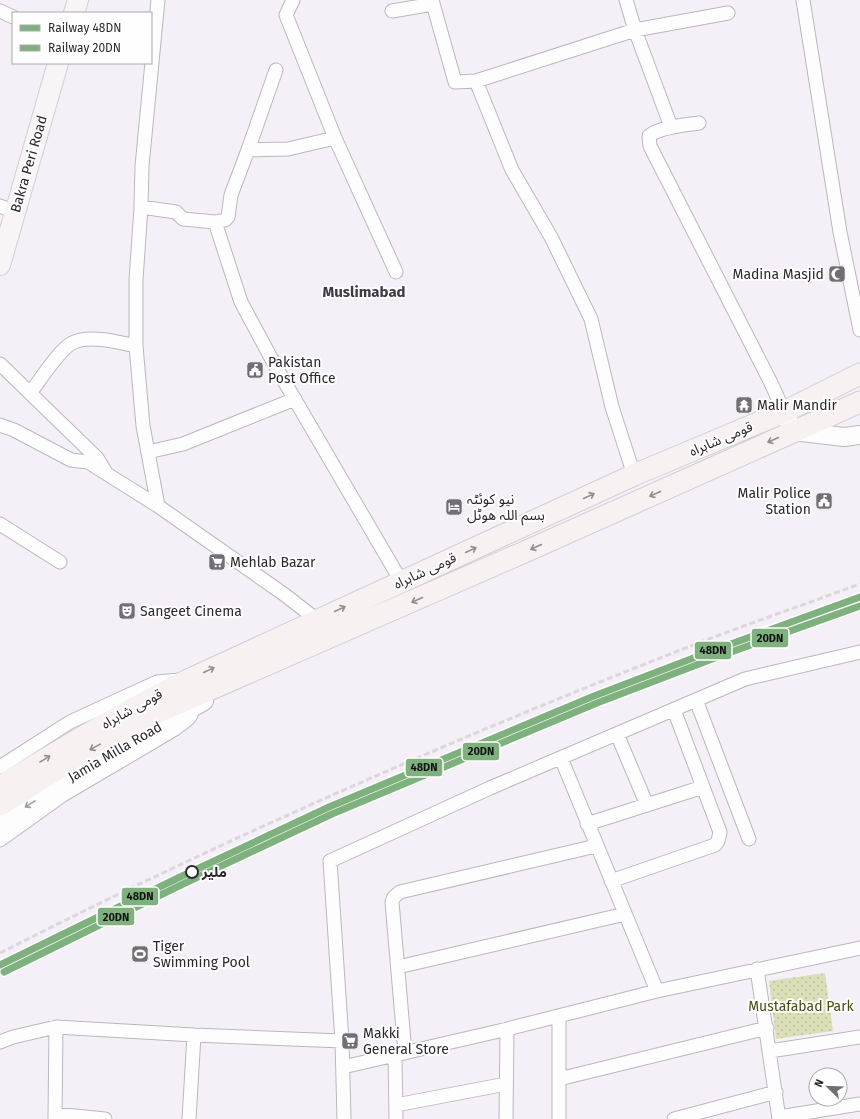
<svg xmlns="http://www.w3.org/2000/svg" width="860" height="1119" viewBox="0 0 860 1119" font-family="'Fira Sans','Noto Sans Arabic',sans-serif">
<defs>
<pattern id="grass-dots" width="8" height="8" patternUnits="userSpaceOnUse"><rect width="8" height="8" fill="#dcdeb8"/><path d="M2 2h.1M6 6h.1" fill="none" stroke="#bdbe9e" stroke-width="1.8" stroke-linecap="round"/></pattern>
</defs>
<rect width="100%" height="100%" fill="#f5f0f8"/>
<path fill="url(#grass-dots)" d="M825 973 833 1031 776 1039 769 981Z"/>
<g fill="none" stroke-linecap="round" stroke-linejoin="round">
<defs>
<path id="minor" d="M293 0 286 15 335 138 396 272
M432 0 455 82 476 81 635 30 728 13
M626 0 635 30 670 124
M803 0 840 232 860 330
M0 11 13 17
M392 11 433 4
M476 81 512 170 551 237 591 319 612 407 634 475
M699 123C686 125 659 127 649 136L650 146 771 383 784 412
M248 150 288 149 335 138
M0 206 15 212
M141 207 142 166 158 0
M215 222 225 220 228 217 231 195 248 150 276 70
M0 364 97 458 105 471
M31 392C40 380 59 350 72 343 88 334 119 342 136 346
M0 425 14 430 71 460 88 462 158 506
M148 452 183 444 295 399
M0 524 60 562
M317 620 285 595 158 506 143 426 136 346V280L141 207 176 212 183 219 215 222 241 302 277 369 401 581
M696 700 749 839
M617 734 647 805
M561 758 657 991
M0 767 70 722 157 682 180 680
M587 824 703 787
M0 840 63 795 175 729 188 719 191 715
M611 881 715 845 718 841 720 832 674 710
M398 967 625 914
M757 969 779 1119
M0 1042 13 1037 56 1027 194 1035 342 1041
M770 1051 860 1037
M405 1053 392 902 394 897 400 892 596 846
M395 1055 396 1119
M343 1067 499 1031 657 991 860 948
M559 1079 767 1028
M396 1105 506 1084
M55 1114 105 1119
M779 1117 860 1104
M55 1119 56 1027
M189 1119 194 1035
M344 1119 342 1041 330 861 490 788 745 679 860 652
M506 1119 507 1029
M559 1119V1016
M674 1119 776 1092"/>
<path id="secondary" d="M784 412 793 431 844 437 860 435
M0 823 72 777 204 701"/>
<path id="primary" d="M74 13 78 0
M0 265 58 63"/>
<path id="trunk" d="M0 787C61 749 123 712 188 680L634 475 784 412 860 374
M0 805 70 761 154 714 529 550 860 402"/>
</defs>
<use href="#minor" stroke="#bbb7bd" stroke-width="15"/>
<use href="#secondary" stroke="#bbb7bd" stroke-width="20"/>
<use href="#primary" stroke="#d1ced3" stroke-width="22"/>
<use href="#trunk" stroke="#d1ced3" stroke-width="23"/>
<use href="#minor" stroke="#fefdfe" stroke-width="13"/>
<use href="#secondary" stroke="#fefdfe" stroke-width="18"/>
<use href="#primary" stroke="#f9f4f5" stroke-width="20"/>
<use href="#trunk" stroke="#f8f1f2" stroke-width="21"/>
<path stroke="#dad8da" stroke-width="3" stroke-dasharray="6 3" stroke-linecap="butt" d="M0 953C232 835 471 731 714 637 762 619 811 602 860 584"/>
<defs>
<path id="rail-1" d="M0 965 180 877 329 807 594 696 717 649 860 597"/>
<path id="rail-2" d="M4 972 183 884 332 814 597 703 720 656 860 606"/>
</defs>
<use href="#rail-1" stroke="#fefefe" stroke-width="10"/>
<use href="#rail-2" stroke="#fefefe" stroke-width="10"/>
<use href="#rail-1" stroke="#7fb17f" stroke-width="7"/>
<use href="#rail-2" stroke="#7fb17f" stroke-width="7"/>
</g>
<defs><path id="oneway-shaft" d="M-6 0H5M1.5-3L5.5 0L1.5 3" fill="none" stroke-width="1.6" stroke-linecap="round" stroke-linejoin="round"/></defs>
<g stroke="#928c90">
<use href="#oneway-shaft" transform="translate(773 440) rotate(156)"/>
<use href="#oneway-shaft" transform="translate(655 494) rotate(156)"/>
<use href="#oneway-shaft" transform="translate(589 496) rotate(-25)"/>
<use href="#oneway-shaft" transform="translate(536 547) rotate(156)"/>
<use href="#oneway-shaft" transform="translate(471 550) rotate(-25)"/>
<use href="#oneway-shaft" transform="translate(417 600) rotate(156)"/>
<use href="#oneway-shaft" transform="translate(340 609) rotate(-25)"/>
<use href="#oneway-shaft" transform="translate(209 670) rotate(-25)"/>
<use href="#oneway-shaft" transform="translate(95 747) rotate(151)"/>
<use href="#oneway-shaft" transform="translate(45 759) rotate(-32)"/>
</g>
<use stroke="#a09da0" href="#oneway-shaft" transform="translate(30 804) rotate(148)"/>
<defs>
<symbol id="mosque-square" viewBox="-11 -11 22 22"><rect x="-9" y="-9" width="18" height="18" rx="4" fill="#726e75" stroke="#fefefe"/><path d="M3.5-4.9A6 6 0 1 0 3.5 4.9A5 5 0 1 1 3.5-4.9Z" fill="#fff"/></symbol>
<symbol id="civic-square" viewBox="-11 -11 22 22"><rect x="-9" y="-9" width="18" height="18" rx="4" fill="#726e75" stroke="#fefefe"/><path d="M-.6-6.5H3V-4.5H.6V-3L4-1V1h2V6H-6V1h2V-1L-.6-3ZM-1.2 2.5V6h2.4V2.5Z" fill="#fff"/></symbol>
<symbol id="temple-square" viewBox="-11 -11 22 22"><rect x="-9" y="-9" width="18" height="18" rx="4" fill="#726e75" stroke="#fefefe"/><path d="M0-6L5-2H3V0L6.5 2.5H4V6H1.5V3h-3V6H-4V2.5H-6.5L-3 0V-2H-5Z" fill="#fff"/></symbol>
<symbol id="hotel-square" viewBox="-11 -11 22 22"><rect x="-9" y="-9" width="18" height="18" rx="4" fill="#726e75" stroke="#fefefe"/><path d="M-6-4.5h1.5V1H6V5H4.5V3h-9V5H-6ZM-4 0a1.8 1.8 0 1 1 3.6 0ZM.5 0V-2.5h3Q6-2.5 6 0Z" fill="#fff"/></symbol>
<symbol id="supermarket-square" viewBox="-11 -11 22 22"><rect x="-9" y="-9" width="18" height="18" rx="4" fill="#726e75" stroke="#fefefe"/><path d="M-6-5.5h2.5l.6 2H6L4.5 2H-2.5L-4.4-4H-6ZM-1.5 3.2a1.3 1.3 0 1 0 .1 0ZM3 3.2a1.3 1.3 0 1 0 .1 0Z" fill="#fff"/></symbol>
<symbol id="theatre-square" viewBox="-11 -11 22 22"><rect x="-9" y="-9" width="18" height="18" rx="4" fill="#726e75" stroke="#fefefe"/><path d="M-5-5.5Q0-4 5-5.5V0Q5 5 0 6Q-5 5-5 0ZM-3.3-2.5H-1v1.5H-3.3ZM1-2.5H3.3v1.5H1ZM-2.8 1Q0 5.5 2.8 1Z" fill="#fff"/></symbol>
<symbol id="stadium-square" viewBox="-11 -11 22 22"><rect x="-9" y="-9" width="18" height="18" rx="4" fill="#726e75" stroke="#fefefe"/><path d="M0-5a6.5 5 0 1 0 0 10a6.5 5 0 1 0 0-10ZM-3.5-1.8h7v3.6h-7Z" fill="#fff"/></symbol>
</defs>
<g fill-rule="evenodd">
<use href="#mosque-square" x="827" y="264" width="20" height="20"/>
<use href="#civic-square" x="245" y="360" width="20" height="20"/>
<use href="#temple-square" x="734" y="395" width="20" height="20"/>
<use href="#civic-square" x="814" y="491" width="20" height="20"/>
<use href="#hotel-square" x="444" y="497" width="20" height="20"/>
<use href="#supermarket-square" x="207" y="552" width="20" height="20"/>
<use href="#theatre-square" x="117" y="601" width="20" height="20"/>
<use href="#stadium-square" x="130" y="944" width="20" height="20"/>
<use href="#supermarket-square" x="340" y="1031" width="20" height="20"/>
</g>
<circle fill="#fefefe" stroke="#2c282e" stroke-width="2" cx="192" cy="872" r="6"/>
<g text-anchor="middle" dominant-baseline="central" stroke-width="4" stroke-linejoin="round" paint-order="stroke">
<g font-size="14" fill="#2c282e" stroke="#fefefe">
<text transform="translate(29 164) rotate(-74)">Bakra Peri Road</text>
<text transform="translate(721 439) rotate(-23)">قومی شاہراہ</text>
<text transform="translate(425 571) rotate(-25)">قومی شاہراہ</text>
<text transform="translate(132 709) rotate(-29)">قومی شاہراہ</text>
<text transform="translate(115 752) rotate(-30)">Jamia Milla Road</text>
</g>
<g font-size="14" fill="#2c282e" stroke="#fefefe" text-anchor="start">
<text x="824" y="274" text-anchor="end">Madina Masjid</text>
<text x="268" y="362">Pakistan<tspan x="268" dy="16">Post Office</tspan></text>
<text x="757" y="405">Malir Mandir</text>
<text x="811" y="493" text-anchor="end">Malir Police<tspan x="811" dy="16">Station</tspan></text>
<text x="467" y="499">نیو کوئٹہ<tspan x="467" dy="16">بسم اللہ ھوٹل</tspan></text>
<text x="230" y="562">Mehlab Bazar</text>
<text x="140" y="611">Sangeet Cinema</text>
<text x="153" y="946">Tiger<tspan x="153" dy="16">Swimming Pool</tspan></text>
<text x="363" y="1033">Makki<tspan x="363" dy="16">General Store</tspan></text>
</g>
<g font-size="14" font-weight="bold" fill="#2c282e" stroke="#fefefe" text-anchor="start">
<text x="202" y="872">ملیر</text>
</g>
<g font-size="14" fill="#494e0f" stroke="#fefefe">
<text x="801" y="1006">Mustafabad Park</text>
</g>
<g font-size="15" font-weight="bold" fill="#413946" stroke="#fefefe">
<text x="364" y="292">Muslimabad</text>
</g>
</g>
<g stroke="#fefefe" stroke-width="1.5">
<rect x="751" y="628" width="38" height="20" rx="4" fill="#7fb17f"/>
<rect x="694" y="641" width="38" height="19" rx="4" fill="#7fb17f"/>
<rect x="462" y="742" width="38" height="19" rx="4" fill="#7fb17f"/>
<rect x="405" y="758" width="38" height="19" rx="4" fill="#7fb17f"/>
<rect x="121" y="887" width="38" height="19" rx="4" fill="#7fb17f"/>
<rect x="97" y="907" width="38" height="19" rx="4" fill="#7fb17f"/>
</g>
<g font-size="11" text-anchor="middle" font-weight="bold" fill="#111">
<text x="770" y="642">20DN</text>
<text x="713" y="654">48DN</text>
<text x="481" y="755">20DN</text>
<text x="424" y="771">48DN</text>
<text x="140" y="900">48DN</text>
<text x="116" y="921">20DN</text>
</g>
<rect x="12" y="12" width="140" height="52" fill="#fefefe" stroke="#aaa8ab"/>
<rect x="20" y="25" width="20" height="6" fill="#7fb17f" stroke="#aaa8ab"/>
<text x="48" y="32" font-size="12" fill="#2c282e">Railway 48DN</text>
<rect x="20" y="45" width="20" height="6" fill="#7fb17f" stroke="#aaa8ab"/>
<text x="48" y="52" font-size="12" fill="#2c282e">Railway 20DN</text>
<g transform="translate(828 1087) rotate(293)"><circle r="19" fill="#fefefe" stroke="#aaa8ab"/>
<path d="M0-3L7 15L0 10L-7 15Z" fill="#726e75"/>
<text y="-6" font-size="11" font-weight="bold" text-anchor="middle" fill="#2c282e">N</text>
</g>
</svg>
